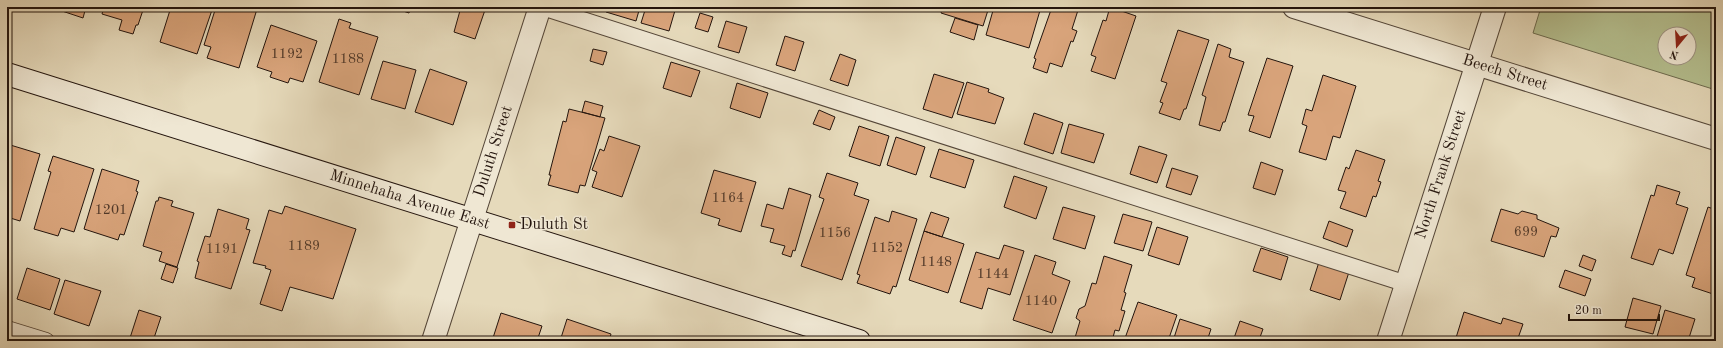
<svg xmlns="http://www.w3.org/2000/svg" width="1723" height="348" viewBox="0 0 1723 348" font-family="'Old Standard TT',serif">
<rect width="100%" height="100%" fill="#e6dabb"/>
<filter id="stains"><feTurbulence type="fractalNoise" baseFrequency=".005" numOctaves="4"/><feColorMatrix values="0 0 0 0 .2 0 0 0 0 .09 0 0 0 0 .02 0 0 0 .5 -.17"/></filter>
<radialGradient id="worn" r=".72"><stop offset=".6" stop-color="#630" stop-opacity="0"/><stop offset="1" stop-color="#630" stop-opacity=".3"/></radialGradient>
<path fill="#b5c090" stroke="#6c6a4e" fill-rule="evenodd" d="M1541 7H1716V90L1533 33ZM1665 34H1689V58H1665Z"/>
<path fill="#d9a47b" stroke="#23140d" d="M50 7H86L83 18Z
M104 7H144L138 25H136L133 34 119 30 122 20 102 14Z
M171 7H213L197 54 160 42Z
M216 7H256V9H257L239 68 207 58 211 47 204 45Z
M391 7H411L409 13Z
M461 7H476L485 10 475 39 454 32Z
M608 7H640L636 21 606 12Z
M646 7H676L669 31 641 23Z
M943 7H989L983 26 941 13Z
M994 7H1041L1029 48 986 35Z
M1052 7H1079L1072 29 1077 31 1073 42 1071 41 1062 67 1050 63 1047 73 1033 68 1036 59 1034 58Z
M1110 7 1136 16 1115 79 1091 71 1096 57 1091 55 1103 20 1106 21Z
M700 13 713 17 708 32 695 28Z
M955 18 978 25 974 40 950 32Z
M339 19 351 23 349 28 378 37 359 95 319 82Z
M726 21 747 27 739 53 718 47Z
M271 25 317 41 303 82 290 78 288 83 270 77 272 72 257 67Z
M1178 30 1209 40 1186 109H1184L1180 120 1159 113 1163 103 1160 102 1167 83 1161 81Z
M785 36 804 42 795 71 776 65Z
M1218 44 1231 49 1229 57 1244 62 1225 122H1223L1220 131 1199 125 1206 97 1202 95Z
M593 49 607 52 603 65 590 61Z
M840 54 856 60 848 86 830 80Z
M1267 58 1293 66 1270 138 1249 131 1254 116 1248 115Z
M383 61 416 70 405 109 371 99Z
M671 62 700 71 691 97 663 88Z
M430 69 467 82 453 125 415 112Z
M934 74 964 83 952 118 923 109Z
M1323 75 1356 86 1340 138 1333 136 1326 160 1299 152 1307 126 1302 124 1306 109 1312 111Z
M967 82 989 89 988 92 1004 98 995 124 957 114Z
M737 83 768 93 760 118 730 108Z
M585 101 603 106 600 117 582 112Z
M569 109 605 118 585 186 580 185 578 193 548 185 551 175H549L563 121 566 122Z
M819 110 835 117 830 130 813 124Z
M1034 113 1063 123 1053 154 1024 144Z
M1069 124 1104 134 1094 163 1061 153Z
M859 126 889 136 880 166 849 156Z
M609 136 640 146 622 197 592 187 597 172 592 170 600 149 604 151Z
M896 137 925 147 916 175 887 165Z
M7 144 40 154 20 221 7 217V218Z
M1139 146 1167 155 1157 183 1130 174Z
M939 149 974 160 965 188 930 177Z
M1356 150 1385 160 1378 181 1381 182 1376 197 1373 196 1366 217 1340 208 1346 192 1338 190 1346 167 1349 169Z
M53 156 94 169 74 232 61 228 58 236 34 229 51 172 48 171Z
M1261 162 1283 170 1275 195 1253 188Z
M1172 168 1198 176 1191 195 1166 187Z
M102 169 139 181 136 191 138 192 124 235 120 234 118 240 84 229Z
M714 170 756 182 741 232 718 225 720 219 701 213Z
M827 173 858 183 854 195 869 200 842 280 801 266 824 199 819 197Z
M1014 176 1047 187 1036 219 1004 207Z
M1657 185 1680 192 1676 204 1688 208 1673 254 1659 249 1653 265 1631 258 1651 195 1654 196Z
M789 188 811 195 795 251 793 250 791 257 782 254 785 246 770 242 774 229 761 226 767 204 783 209Z
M159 197 173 201 171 206 194 213 177 267 159 261 162 252 143 246 156 201H158Z
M285 206 356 229 333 299 290 287 282 311 260 304 271 270 265 268 266 266 253 263 269 210 282 214Z
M1063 207 1095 216 1085 249 1053 239Z
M1708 207 1716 210V295L1692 287 1695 278 1686 275Z
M218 209 249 219 246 229 250 230 231 289 195 278 199 262 197 261 205 236 210 237Z
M1501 209 1518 214 1522 211 1537 215V219L1559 228 1556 237 1551 236 1544 257 1491 241Z
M892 211 917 219 896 287 893 286 890 294 857 283 860 275 857 274 875 217 889 222Z
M931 212 949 218 942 237 924 231Z
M1123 214 1152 222 1143 251 1114 243Z
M1329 221 1353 230 1347 247 1323 238Z
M1157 227 1188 237 1179 265 1148 255Z
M924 231 964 244 948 293 909 280Z
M1004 245 1024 251 1010 295 988 288 982 309 960 302 976 252 999 259Z
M1261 248 1288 257 1281 280 1253 271Z
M1035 255 1056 262 1052 274 1070 281 1052 333 1013 320Z
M1583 255 1596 260 1592 271 1579 266Z
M1104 256 1132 265 1124 292 1126 293 1121 310 1125 311 1119 331 1115 330 1112 341H1074L1080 321 1076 318 1079 309 1085 306 1092 283 1096 284Z
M1319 262 1349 272 1340 300 1310 290Z
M166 264 178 268 173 283 161 279Z
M27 268 60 279 50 310 17 299Z
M1565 270 1591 279 1585 296 1559 287Z
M65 280 101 291 89 326 54 314Z
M1633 298 1661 306 1653 334 1625 327Z
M1138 302 1177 315 1168 341H1124Z
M139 310 161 317 153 341H129Z
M1665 310 1695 319 1688 341 1656 340Z
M1464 312 1501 324 1503 318 1523 324 1517 341H1455Z
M501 313 542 326 537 341H492Z
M567 319 611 334 609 341H560Z
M1180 319 1211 329 1207 341H1173Z
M1240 321 1263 329 1259 340 1263 341H1233Z"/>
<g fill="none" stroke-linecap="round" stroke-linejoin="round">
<defs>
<path id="service" d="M542 7 1407 284
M7 329 46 341"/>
<g id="minor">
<path id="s1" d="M1294 7 1716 139"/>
<path id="s2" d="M433 341 540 7"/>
<path id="s3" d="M1388 341 1495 7"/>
</g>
<g id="secondary">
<path id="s4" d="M7 74 859 341"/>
</g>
</defs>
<use href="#service" stroke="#544638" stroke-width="18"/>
<use href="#minor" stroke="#544638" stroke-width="24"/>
<use href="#secondary" stroke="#23140d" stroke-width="24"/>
<use href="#service" stroke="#efe7d3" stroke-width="16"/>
<use href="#minor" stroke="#efe7d3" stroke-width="22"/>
<use href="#secondary" stroke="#efe7d3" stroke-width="22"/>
</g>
<rect fill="#8f2418" stroke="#efe7d3" stroke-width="1.5" x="508" y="221" width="8" height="8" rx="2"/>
<g text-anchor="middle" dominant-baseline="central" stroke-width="3" stroke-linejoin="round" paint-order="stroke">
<g font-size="14" fill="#503828">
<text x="287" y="54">1192</text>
<text x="348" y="59">1188</text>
<text x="728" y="198">1164</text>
<text x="111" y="210">1201</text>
<text x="1526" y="232">699</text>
<text x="835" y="233">1156</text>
<text x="304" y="246">1189</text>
<text x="887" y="248">1152</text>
<text x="222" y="249">1191</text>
<text x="936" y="262">1148</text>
<text x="993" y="274">1144</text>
<text x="1041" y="301">1140</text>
</g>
<g font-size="16" fill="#23140d" stroke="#efe7d3">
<text stroke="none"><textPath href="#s1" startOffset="221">Beech Street</textPath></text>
<text stroke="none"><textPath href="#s2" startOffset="199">Duluth Street</textPath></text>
<text stroke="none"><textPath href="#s3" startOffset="175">North Frank Street</textPath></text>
<text stroke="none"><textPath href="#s4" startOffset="422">Minnehaha Avenue East</textPath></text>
</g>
<g font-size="16" fill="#23140d" stroke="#efe7d3" text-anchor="start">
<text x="520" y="225">Duluth St</text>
</g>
</g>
<rect width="1723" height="348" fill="none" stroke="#e6dabb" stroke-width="24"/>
<rect x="8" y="8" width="1707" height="332" fill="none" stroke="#23140d" stroke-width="2"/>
<rect x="12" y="12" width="1699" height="324" fill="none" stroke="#23140d"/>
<g transform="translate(1677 46) rotate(198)"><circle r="19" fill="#efe7d3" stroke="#9d9384"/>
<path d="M0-3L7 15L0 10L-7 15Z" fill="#8f2418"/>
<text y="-6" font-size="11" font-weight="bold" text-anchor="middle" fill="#23140d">N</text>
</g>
<path d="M1569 314v6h90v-6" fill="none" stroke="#23140d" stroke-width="2"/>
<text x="1575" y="314" font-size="12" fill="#23140d" stroke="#efe7d3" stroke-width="3" paint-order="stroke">20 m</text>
<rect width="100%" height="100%" filter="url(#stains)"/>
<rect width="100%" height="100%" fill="url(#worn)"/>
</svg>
